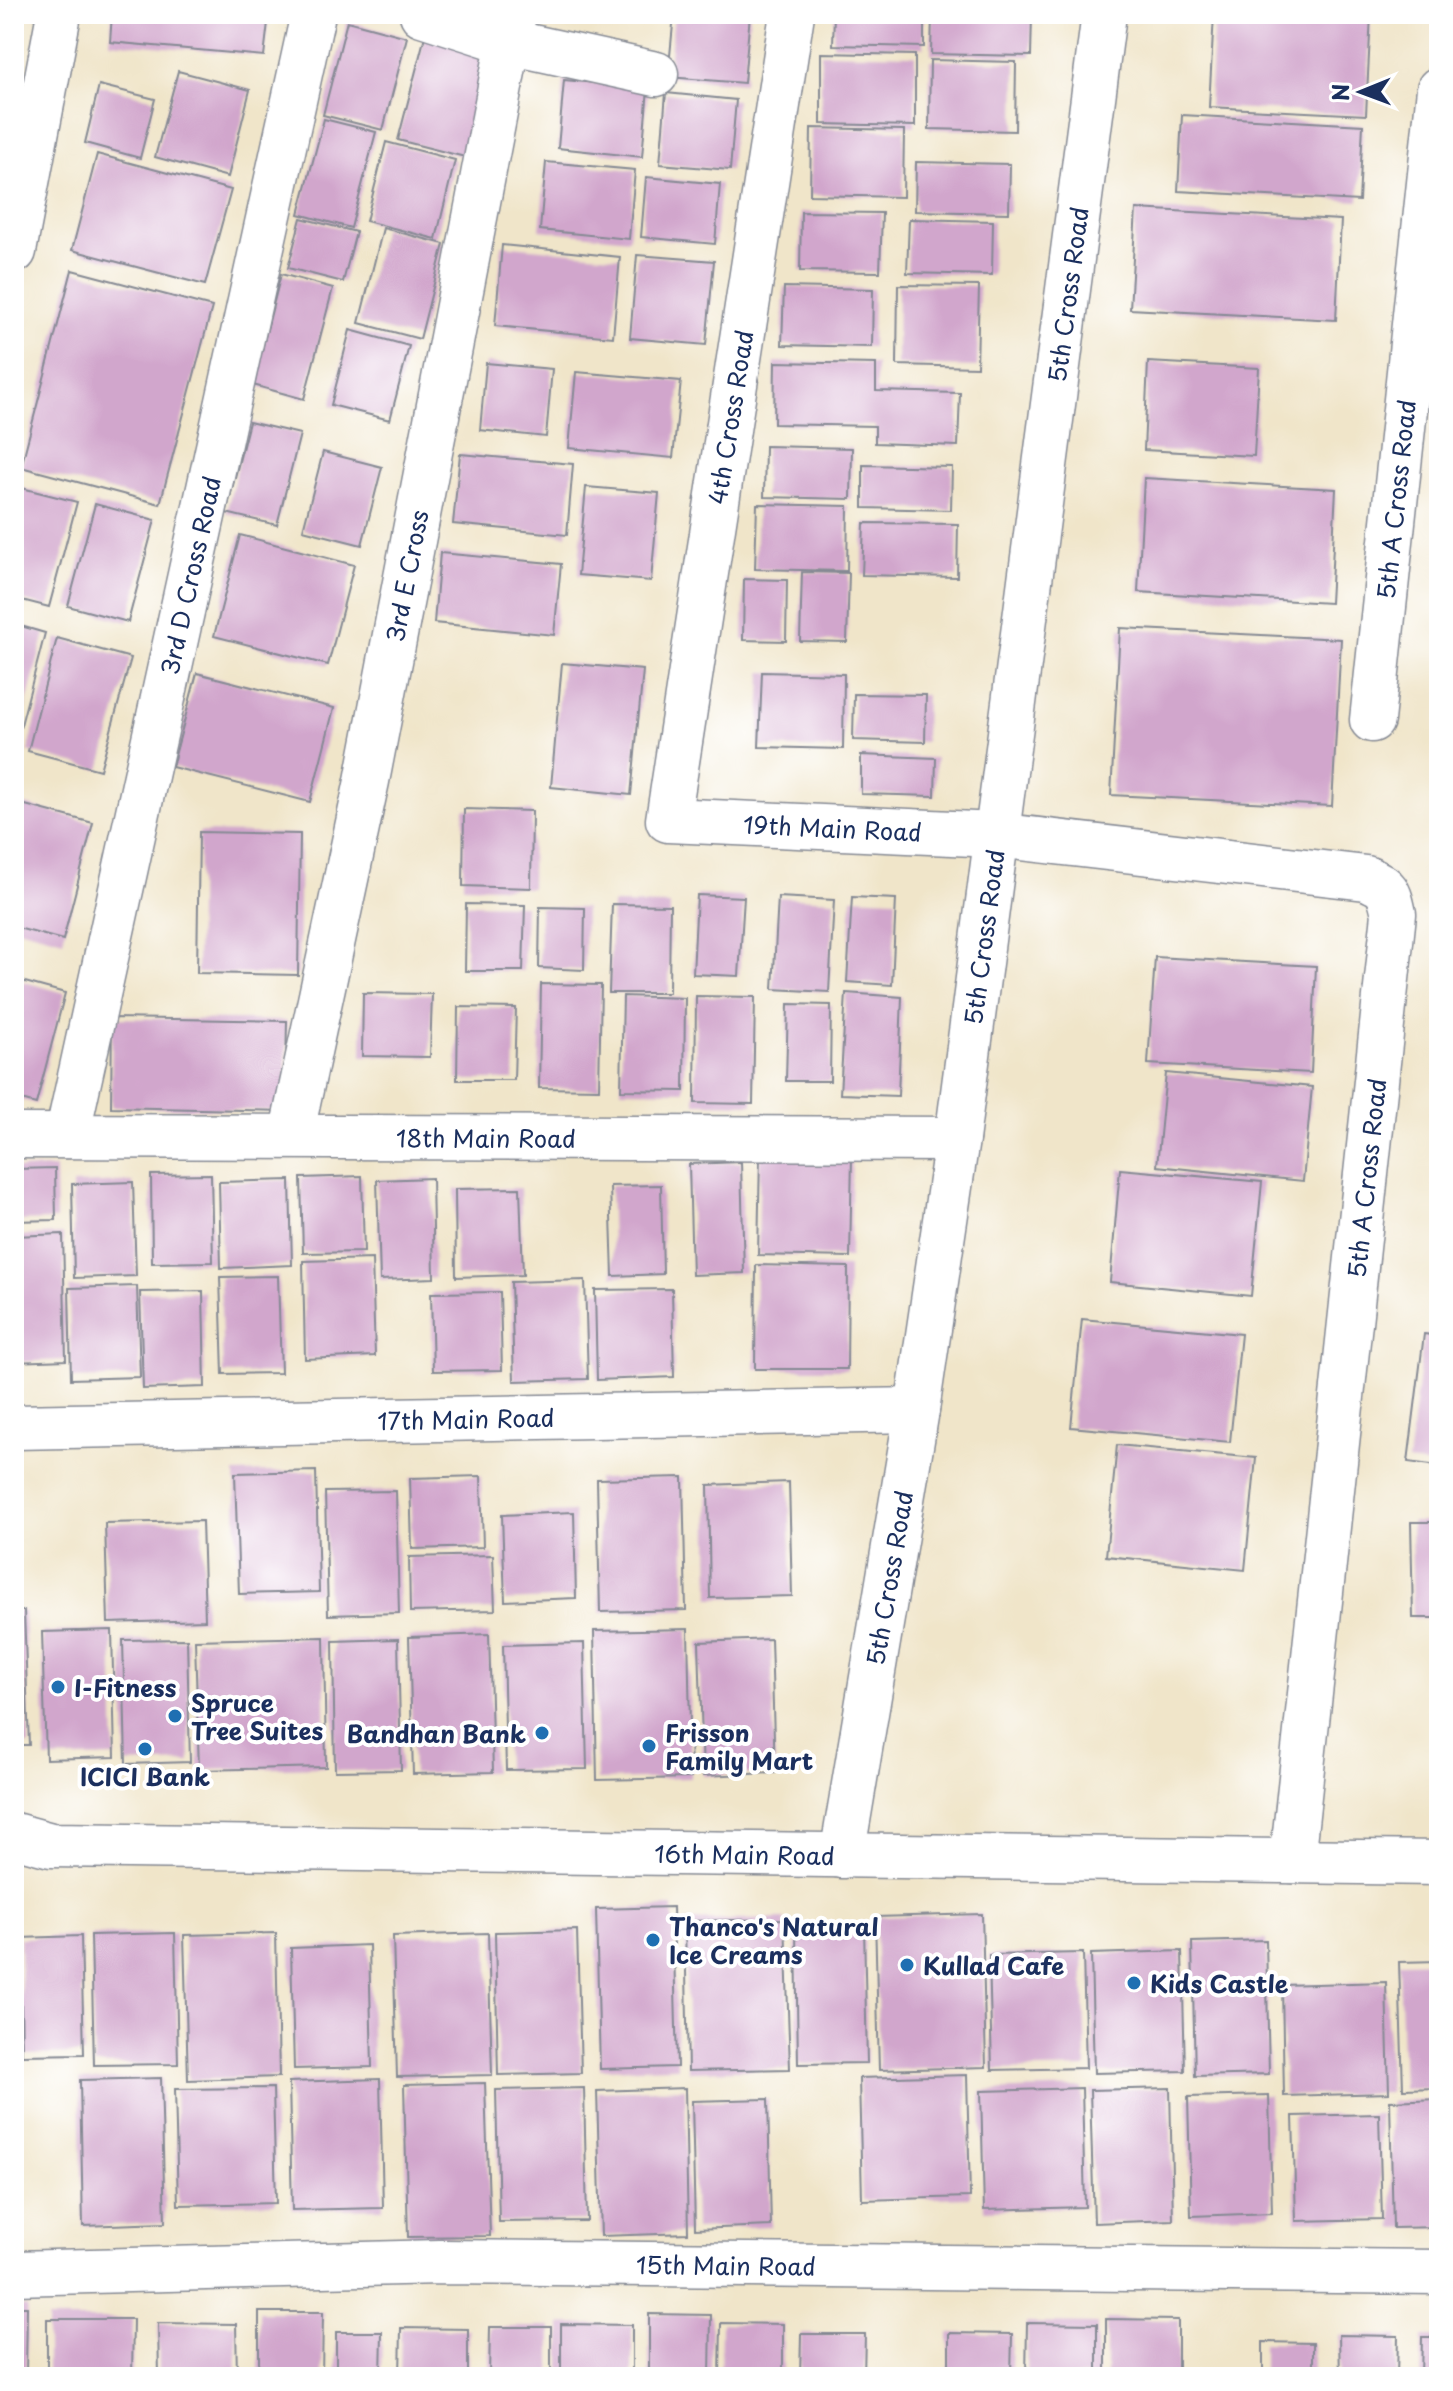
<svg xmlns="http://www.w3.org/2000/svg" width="1453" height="2391" viewBox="0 0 1453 2391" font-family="'Playpen Sans',sans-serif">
<rect width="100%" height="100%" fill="#fff"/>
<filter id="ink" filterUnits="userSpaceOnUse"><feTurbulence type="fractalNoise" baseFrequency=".0125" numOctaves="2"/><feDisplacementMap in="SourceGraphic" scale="16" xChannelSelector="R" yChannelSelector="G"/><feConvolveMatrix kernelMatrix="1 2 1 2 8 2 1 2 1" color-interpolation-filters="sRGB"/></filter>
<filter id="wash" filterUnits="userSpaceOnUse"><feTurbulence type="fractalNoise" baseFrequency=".006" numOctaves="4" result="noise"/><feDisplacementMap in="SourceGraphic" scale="32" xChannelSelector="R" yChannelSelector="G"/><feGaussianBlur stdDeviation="1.8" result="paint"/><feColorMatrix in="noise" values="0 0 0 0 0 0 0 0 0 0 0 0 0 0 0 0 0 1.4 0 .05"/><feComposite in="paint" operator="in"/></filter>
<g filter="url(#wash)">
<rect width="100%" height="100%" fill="#f0e5c9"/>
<g id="blocks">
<path fill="#d1a6cc" d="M112 14H269L264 56 110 42Z
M674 14H750L744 83 668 77Z
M834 14H924V47L833 45Z
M932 14H1032L1031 56 931 54Z
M1214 14H1371L1366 115 1209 107Z
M347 21 407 37 383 130 323 115Z
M426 32 492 50 465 157 398 140Z
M821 53 915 55V126L821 124Z
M930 60 1016 62 1015 131 929 129Z
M178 71 250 90 228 177 155 157Z
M564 80 648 88 642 157 558 148Z
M99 85 155 99 140 158 85 143Z
M666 93 736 100 730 170 660 164Z
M1182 115 1363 125 1359 201 1178 191Z
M324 119 376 132 351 228 299 214Z
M811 128 904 130 903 197 810 195Z
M386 142 455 160 436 239 366 221Z
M97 154 231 190 205 285 72 250Z
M546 162 635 170 629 239 540 230Z
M916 162 1010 164 1009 213 915 211Z
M646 177 720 184 715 244 641 237Z
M1136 209 1341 220 1336 320 1130 309Z
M801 212 882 213 880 272 800 271Z
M301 218 356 232 343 282 288 268Z
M909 219 993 221 992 275 907 273Z
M383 228 444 244 420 339 359 323Z
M502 245 620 257 613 337 495 326Z
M637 255 714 261 706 345 630 338Z
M72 270 212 307 160 504 21 467Z
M281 274 333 288 304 399 253 385Z
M898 285 979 286 977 367 897 365Z
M784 287 873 289 872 347 782 345Z
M350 330 409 346 390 420 331 405Z
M775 362 876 364V391L960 393 958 446 875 443V426L774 424Z
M1148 362 1259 368 1254 456 1144 450Z
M486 363 552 369 546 437 480 430Z
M576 372 681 381 673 458 569 448Z
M249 422 300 434 277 525 226 513Z
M765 446 852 448 851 499 764 497Z
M323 452 382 467 362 545 303 530Z
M460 454 573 464 567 535 453 524Z
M863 465 952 467 951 510 863 508Z
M1144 478 1336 489 1330 603 1138 592Z
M14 486 77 502 49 607 14 598Z
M586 487 659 493 651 581 578 575Z
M95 504 155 520 128 622 68 606Z
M757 504 848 506 847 571 755 569Z
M864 523 958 524 957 577 862 575Z
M240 535 354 565 328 665 214 636Z
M440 553 561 564 554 635 434 623Z
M802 572 849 573 847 642 800 641Z
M744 579 787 580 786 641 743 640Z
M14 624 45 633 15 748H14Z
M1120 628 1341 639 1332 806 1111 795Z
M57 638 131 658 100 770 28 751Z
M562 663 643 670 631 795 551 787Z
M762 672 844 674 843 749 759 747Z
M197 673 334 708 310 802 172 767Z
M854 694 926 695 925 742 853 740Z
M861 755 936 758 935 796 861 794Z
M14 802 93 823 63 940 14 927Z
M464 809 532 811 531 888 463 886Z
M199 832 300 834 298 975 197 973Z
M697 895 744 897 739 976 693 974Z
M778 897 834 900 829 992 773 989Z
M852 897 896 899 892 985 847 982Z
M466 904 525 905 523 971H465Z
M612 904 670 905 669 993H609Z
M540 907 585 908 584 970 539 968Z
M1155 957 1316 966 1311 1073 1148 1064Z
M14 979 65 993 36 1104 14 1098Z
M541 984 601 985 599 1089 539 1088Z
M363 993 432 994 430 1057 362 1056Z
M846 993 902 997 898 1096 840 1094Z
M623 996 685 998 684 1091 621 1090Z
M696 996 755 997 753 1104 695 1103Z
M788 1004 831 1005 830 1081H786Z
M458 1007 516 1008 514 1080H457Z
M112 1018 287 1021 285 1111 111 1107Z
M1166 1073 1312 1087 1303 1181 1157 1166Z
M760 1154 852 1156 850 1257 758 1255Z
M741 1162 744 1273 692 1275 689 1164Z
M55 1168 56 1220 14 1221V1169Z
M1120 1169 1262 1182 1251 1296 1110 1282Z
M211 1174 213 1262 152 1263 151 1175Z
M362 1176 364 1252 303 1253 301 1178Z
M432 1178 434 1278 380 1280 377 1180Z
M290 1180 292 1265 221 1268 219 1182Z
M133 1182 136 1276 74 1278 72 1184Z
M661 1185 663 1274 613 1276 610 1186Z
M520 1188 523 1275 456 1277 455 1189Z
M63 1234 66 1360 14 1362V1236Z
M372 1259 375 1356 305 1359 303 1261Z
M756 1265 848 1267 847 1369H755Z
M278 1276 281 1373 223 1374 220 1277Z
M585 1280 588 1379 514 1381 511 1282Z
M137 1286 140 1377 71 1379 69 1288Z
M672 1289 674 1377 597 1380 595 1290Z
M203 1291 205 1387 143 1389 140 1292Z
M500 1292 502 1370 433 1371 431 1293Z
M1082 1319 1241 1334 1230 1442 1071 1427Z
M1424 1334 1439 1336V1466L1408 1462Z
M1117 1445 1256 1458 1245 1570 1106 1556Z
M316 1471 319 1592 239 1594 235 1473Z
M481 1476 483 1547 412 1549 410 1478Z
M683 1477 686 1610 600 1612 597 1479Z
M789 1482 792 1596 710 1598 708 1485Z
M396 1491 399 1613 328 1615 325 1492Z
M574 1512 576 1598 505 1601 502 1515Z
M202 1521 205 1620 108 1623 105 1523Z
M1411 1522H1439V1618H1413Z
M493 1555 495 1610 410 1612 409 1557Z
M14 1611H24L29 1745H14Z
M688 1629 691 1778 597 1780 594 1631Z
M112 1630 115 1757 46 1759 42 1632Z
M489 1634 493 1772 413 1774 409 1637Z
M324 1637 326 1767 199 1770 195 1640Z
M187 1639 190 1762 126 1764 123 1640Z
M398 1639 401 1770 335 1771 333 1641Z
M771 1639 775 1773 703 1776 699 1642Z
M584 1643 587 1769 506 1770 503 1645Z
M673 1907 677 2067 600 2069 596 1909Z
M982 1914 986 2067 879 2070 875 1917Z
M785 1919 790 2069 688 2071 685 1921Z
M864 1927 867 2063 798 2064 796 1929Z
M577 1930 581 2073 498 2075 495 1932Z
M175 1933 178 2064 94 2065 91 1935Z
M276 1933 279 2077 188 2080 184 1935Z
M488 1933 492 2075 397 2077 393 1936Z
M81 1936 84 2054 22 2055 20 1938Z
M1266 1940 1269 2074 1195 2076 1192 1942Z
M369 1945 372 2067 294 2069 291 1948Z
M1182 1951 1185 2071 1094 2073 1091 1954Z
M1083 1953 1086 2068 992 2070 989 1955Z
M1439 1961V2088L1403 2089 1399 1962Z
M1386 1982 1389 2093 1284 2096 1282 1985Z
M967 2075 970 2197 862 2200 859 2078Z
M161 2078 165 2223 83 2226 80 2080Z
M380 2079 383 2208 292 2210 289 2082Z
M485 2083 490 2236 408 2237 404 2085Z
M273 2088 276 2203 178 2205 175 2089Z
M584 2088 587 2221 499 2222 496 2090Z
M685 2088 688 2233 601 2236 597 2091Z
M1082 2088 1085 2207 984 2210 981 2091Z
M1170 2088 1173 2220 1094 2223 1090 2090Z
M1269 2095 1272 2213 1191 2216 1188 2097Z
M768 2099 771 2226 695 2229 692 2101Z
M1439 2099V2227L1393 2228 1390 2101Z
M1379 2114 1382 2219 1296 2221 1293 2116Z
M14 2307H27L26 2377H14Z
M259 2312H323L322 2377H259Z
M649 2314 711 2315 710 2377H649Z
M47 2319H133L132 2377H47Z
M1106 2319 1178 2320V2377H1106Z
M158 2323 236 2324 237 2377H159Z
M721 2323 783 2324V2377H720Z
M1027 2323 1097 2324V2377H1026Z
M561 2324 632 2325V2377H561Z
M490 2327H551V2377H489Z
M401 2328 468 2329V2377H400Z
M336 2332H382L381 2377H336Z
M949 2333 1012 2334 1011 2377H949Z
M801 2334H865L864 2377H800Z
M1339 2335 1398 2336 1397 2377H1340Z
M1422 2337H1439V2377H1421Z
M1263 2342 1313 2343V2377H1263Z"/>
</g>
</g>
<g filter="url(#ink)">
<use href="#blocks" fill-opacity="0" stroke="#868a94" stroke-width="2"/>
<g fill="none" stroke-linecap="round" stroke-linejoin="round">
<defs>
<g id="minor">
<path d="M422 14 509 42 656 74"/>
<path id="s1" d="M792 14 668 820 996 835 1366 878C1388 887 1389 891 1394 914L1292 1861"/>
<path d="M14 251 59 14"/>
<path id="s2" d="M1372 720 1439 89"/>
<path id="s3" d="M14 1136 957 1139"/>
<path id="s4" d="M67 1136 313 14"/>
<path id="s5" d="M291 1136 367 781 514 14"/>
<path id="s6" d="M14 1427 917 1410"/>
<path id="s7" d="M842 1856 917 1410 957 1139 1104 14"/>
<path id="s8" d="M14 2273 440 2262 1439 2272"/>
</g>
<g id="tertiary">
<path id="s9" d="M14 1835 51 1845 1439 1863"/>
</g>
</defs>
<use href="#minor" stroke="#868a94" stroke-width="47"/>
<use href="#tertiary" stroke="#868a94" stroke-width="47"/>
<use href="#minor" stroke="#fff" stroke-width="44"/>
<use href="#tertiary" stroke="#fff" stroke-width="44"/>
</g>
</g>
<g fill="#1f6fb2" stroke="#fff" stroke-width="3">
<circle cx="58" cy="1687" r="8"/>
<circle cx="175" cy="1716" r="8"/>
<circle cx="542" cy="1733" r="8"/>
<circle cx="649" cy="1746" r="8"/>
<circle cx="145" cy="1749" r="8"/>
<circle cx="653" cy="1940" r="8"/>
<circle cx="907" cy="1965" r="8"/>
<circle cx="1134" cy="1983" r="8"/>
</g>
<g text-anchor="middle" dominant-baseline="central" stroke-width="8" stroke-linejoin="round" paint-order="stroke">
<g font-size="24" fill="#1b2f5e" stroke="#fff">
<text stroke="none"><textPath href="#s7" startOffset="1578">5th Cross Road</textPath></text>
<text transform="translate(730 417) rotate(-81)">4th Cross Road</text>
<text stroke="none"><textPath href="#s2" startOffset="222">5th A Cross Road</textPath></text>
<text stroke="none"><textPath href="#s4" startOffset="574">3rd D Cross Road</textPath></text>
<text stroke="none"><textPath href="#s5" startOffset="572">3rd E Cross</textPath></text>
<text stroke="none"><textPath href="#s1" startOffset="980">19th Main Road</textPath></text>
<text stroke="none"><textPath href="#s7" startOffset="930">5th Cross Road</textPath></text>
<text stroke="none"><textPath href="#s3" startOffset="472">18th Main Road</textPath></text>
<text transform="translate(1366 1178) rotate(-84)">5th A Cross Road</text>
<text stroke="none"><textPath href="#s6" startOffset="452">17th Main Road</textPath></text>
<text stroke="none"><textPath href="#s7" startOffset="282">5th Cross Road</textPath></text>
<text stroke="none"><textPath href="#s9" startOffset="732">16th Main Road</textPath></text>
<text stroke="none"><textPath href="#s8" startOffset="712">15th Main Road</textPath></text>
</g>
<g font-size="24" font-weight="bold" fill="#1b2f5e" stroke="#fff" text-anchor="start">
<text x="74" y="1687">I-Fitness</text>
<text x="191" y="1702">Spruce<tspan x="191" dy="28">Tree Suites</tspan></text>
<text x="665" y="1732">Frisson<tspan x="665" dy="28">Family Mart</tspan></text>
<text x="526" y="1733" text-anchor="end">Bandhan Bank</text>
<text x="145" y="1776" text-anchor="middle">ICICI Bank</text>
<text x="669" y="1926">Thanco's Natural<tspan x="669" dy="28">Ice Creams</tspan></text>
<text x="923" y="1965">Kullad Cafe</text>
<text x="1150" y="1983">Kids Castle</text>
</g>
</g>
<rect width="1453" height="2391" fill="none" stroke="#fff" stroke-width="48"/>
<g transform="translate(1361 92) rotate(269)" stroke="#ffffff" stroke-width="6" paint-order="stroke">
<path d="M0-6L14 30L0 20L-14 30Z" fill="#1b2f5e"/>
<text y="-12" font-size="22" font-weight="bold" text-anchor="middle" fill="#1b2f5e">N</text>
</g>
</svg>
